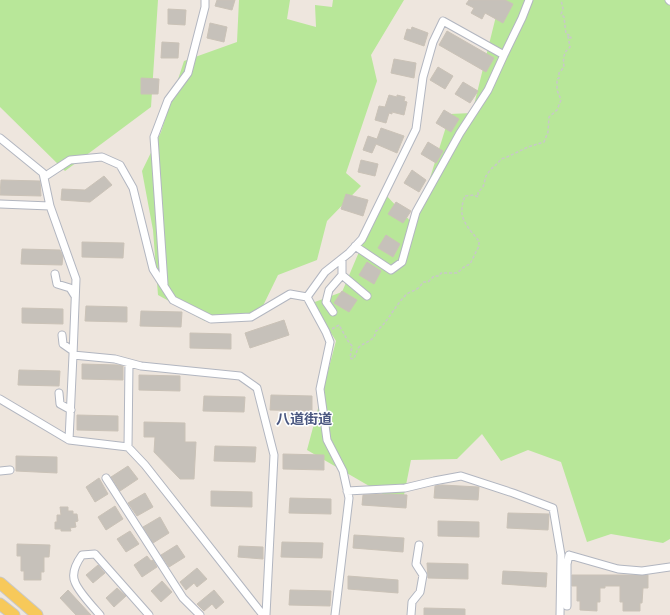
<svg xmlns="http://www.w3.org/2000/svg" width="670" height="615" viewBox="0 0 670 615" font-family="'DM Sans','Noto Sans SC',sans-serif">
<rect width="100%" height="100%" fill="#eee6de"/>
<path fill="#b8e799" d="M0 0H158L151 107 65 171 0 107Z
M239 0H290L287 19 316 27 315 5 332 7 333 0H404L371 55 377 81 346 173 361 186 327 221 317 260 278 275 260 312 205 321 158 295 153 230 142 171 161 132 184 61 237 42Z
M500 0H670V539L663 543 611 534 587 542 561 462 528 450 501 461 482 434 457 459 411 460 402 505 307 450 336 341 312 303 342 292 384 193 415 226 450 114 472 113Z"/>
<path fill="#c6c1ba" stroke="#cac2b7" d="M217 0H235L232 10 215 6Z
M469 0H505L513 4 503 23 485 13 482 19 471 13 474 8 466 4Z
M168 9 186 10 185 25 168 24Z
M210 23 227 27 224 42 207 38Z
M412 27 428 33 424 46 404 39 407 29 411 30Z
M447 31 494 58 486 72 439 45Z
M162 42 179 43 178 58H161Z
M394 59 416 63 414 78 391 73Z
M438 67 453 76 445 89 430 80Z
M141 78 159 79 158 94H141Z
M463 82 478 91 470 103 455 94Z
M389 95 397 97V95L405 97 404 101 407 102 404 115 392 112V114L389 113 386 123 375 120 379 106 385 107Z
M444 110 459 119 451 132 436 123Z
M381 128 404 136 397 153 376 144 372 153 363 150 368 136 377 139Z
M428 142 443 151 436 163 421 154Z
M361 160 378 164 375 176 358 172Z
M412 170 426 180 419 192 404 183Z
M104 176 112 185 90 202 61 200 62 189 85 190Z
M1 180 40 181 41 196 0 195Z
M346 194 368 200 363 216 341 209Z
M396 202 411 211 403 223 388 214Z
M386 235 400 244 393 257 378 248Z
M82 242 124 243 123 258 82 257Z
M22 249 60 250 63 256 62 265 21 264Z
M367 262 381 271 374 284 359 275Z
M342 291 357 300 349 312 334 303Z
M86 306 127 307V322L85 321Z
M22 308 63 309V324L22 323Z
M141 311 182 312 181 327 140 326Z
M284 320 289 335 250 348 245 333Z
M190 333 231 334V349L190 348Z
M82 364 118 365 123 366V380L82 379Z
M19 370 60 371 59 386 18 385Z
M139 375 180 376V391L139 390Z
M271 395 312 396V411L270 410Z
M204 396 245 397 244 412 203 411Z
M77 415 118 416V431L77 430Z
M144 422 185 423V442H196L194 479H180L154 452 155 437H144Z
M215 446 256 447 255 462 214 461Z
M283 454 324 455V470L283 469Z
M16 456 57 457V473L16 471Z
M128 466 138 479 120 491 111 477Z
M99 478 108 494 95 502 86 487Z
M442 485 479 487 478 500 434 498 435 486Z
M211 491 252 492V507L211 506Z
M145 493 153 507 137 516 128 503Z
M390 494 407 495 406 508 362 505 363 495Z
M290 498 331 499V514L289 513Z
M115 506 123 519 106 530 98 517Z
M60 507H68V511H73V514H77L78 521 75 522 76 527 70 528 71 531H61V529H55V522H57V515H61Z
M508 513 549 514 548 530 507 528Z
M160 517 169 533 153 543 143 527Z
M438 521 479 522V537L438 536Z
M130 531 139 544 126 552 117 539Z
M354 535 404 538 403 552 353 548Z
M282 542 323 543 322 558 281 557Z
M17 544 50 545 49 557H44V572H41V580H24V571H21V556H17Z
M177 545 185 557 169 567 161 555Z
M239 546 263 547V559L238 557Z
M147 556 151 561 153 560 157 567 142 577 134 565Z
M427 563 468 564V579L428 578Z
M98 565 105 573 93 583 86 575Z
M197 568 207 579 197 587 194 583 186 590 180 582Z
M503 571 547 573 546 587 502 584Z
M572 575H648V588H643L642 603H640V611H623V602H620V586H605V588H600V602H597V611L580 610V601H577V586H572Z
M348 576 398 580V593L348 589Z
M162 581 172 592 161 602 151 591Z
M117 588 126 596 114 607 106 598Z
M68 590 79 602 91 615H76L60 598Z
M214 590 224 602 216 609 212 604 204 611 197 604Z
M290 590 331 591 330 606 289 605Z
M424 608 465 609V615H424Z"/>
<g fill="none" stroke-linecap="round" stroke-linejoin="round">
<defs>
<path id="street" d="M669 0 670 1
M0 138 43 173 50 206 76 279 73 355 115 359 141 366 240 376 257 388 274 455 266 615
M44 177 70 160 102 157 120 165 133 188 153 269 173 300 211 319 251 317 290 294 307 297 326 332 330 342 320 389 327 440 343 471 349 498 335 615
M0 204 50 206
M355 246 391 270 402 262 416 212 460 133 488 90 504 55
M342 259V275L367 296
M55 274 57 284 70 288 75 296
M164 284 154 137 168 100 188 73 205 7V0
M307 297 325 272 349 253 362 239 416 129 423 77 433 42 443 21 504 55 522 18 529 0
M333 312 326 302 329 290 342 275
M62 335 63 344 73 351
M59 393 60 404 71 410
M0 399 69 440 128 447 145 465 263 615
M69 440 73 355
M128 447 129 363
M0 471 10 470
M106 478 183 598 200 615
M347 491 405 488 434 481 461 476 513 493 553 508 561 555 560 615
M567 606V564L569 555 618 569 642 571 670 567
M100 615C93 607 78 591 75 582 71 573 77 562 82 555L95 554 149 615
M411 615 412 602 420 592 423 575 416 564 419 545"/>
<path id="primary" d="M0 583 37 615
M0 604 14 615"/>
</defs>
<use href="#street" stroke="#b2b6c0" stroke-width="9"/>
<use href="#primary" stroke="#c8c8c8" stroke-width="13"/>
<path stroke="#c8c8c8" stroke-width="1.5" stroke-dasharray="3 2" stroke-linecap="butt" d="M332 329 339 325 348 341 352 346 350 358 353 359C356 356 356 351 359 347 366 341 374 342 376 331 385 326 395 306 404 297 410 289 417 293 423 282H428L434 276H439L441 273H457L464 267 470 264 479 246V241C472 232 460 221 462 208 462 204 464 199 465 196L474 195 478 197V192C488 184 482 180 488 173 492 167 497 165 501 159L505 158 528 147 544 142 548 132 549 117 557 110 561 100 557 90V79L559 78V73L564 67C563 58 563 53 570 47L568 36 571 38 570 35 566 34 564 17 561 14 563 9 561 0"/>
<use href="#street" stroke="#fff" stroke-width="7"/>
<use href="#primary" stroke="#f7c95a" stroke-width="11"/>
</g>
<g text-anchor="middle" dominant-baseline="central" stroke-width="3" stroke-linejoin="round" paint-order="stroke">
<g font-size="14" font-weight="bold" fill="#4a5780" stroke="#fff">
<text x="304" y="419">八道街道</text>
</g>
</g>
</svg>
